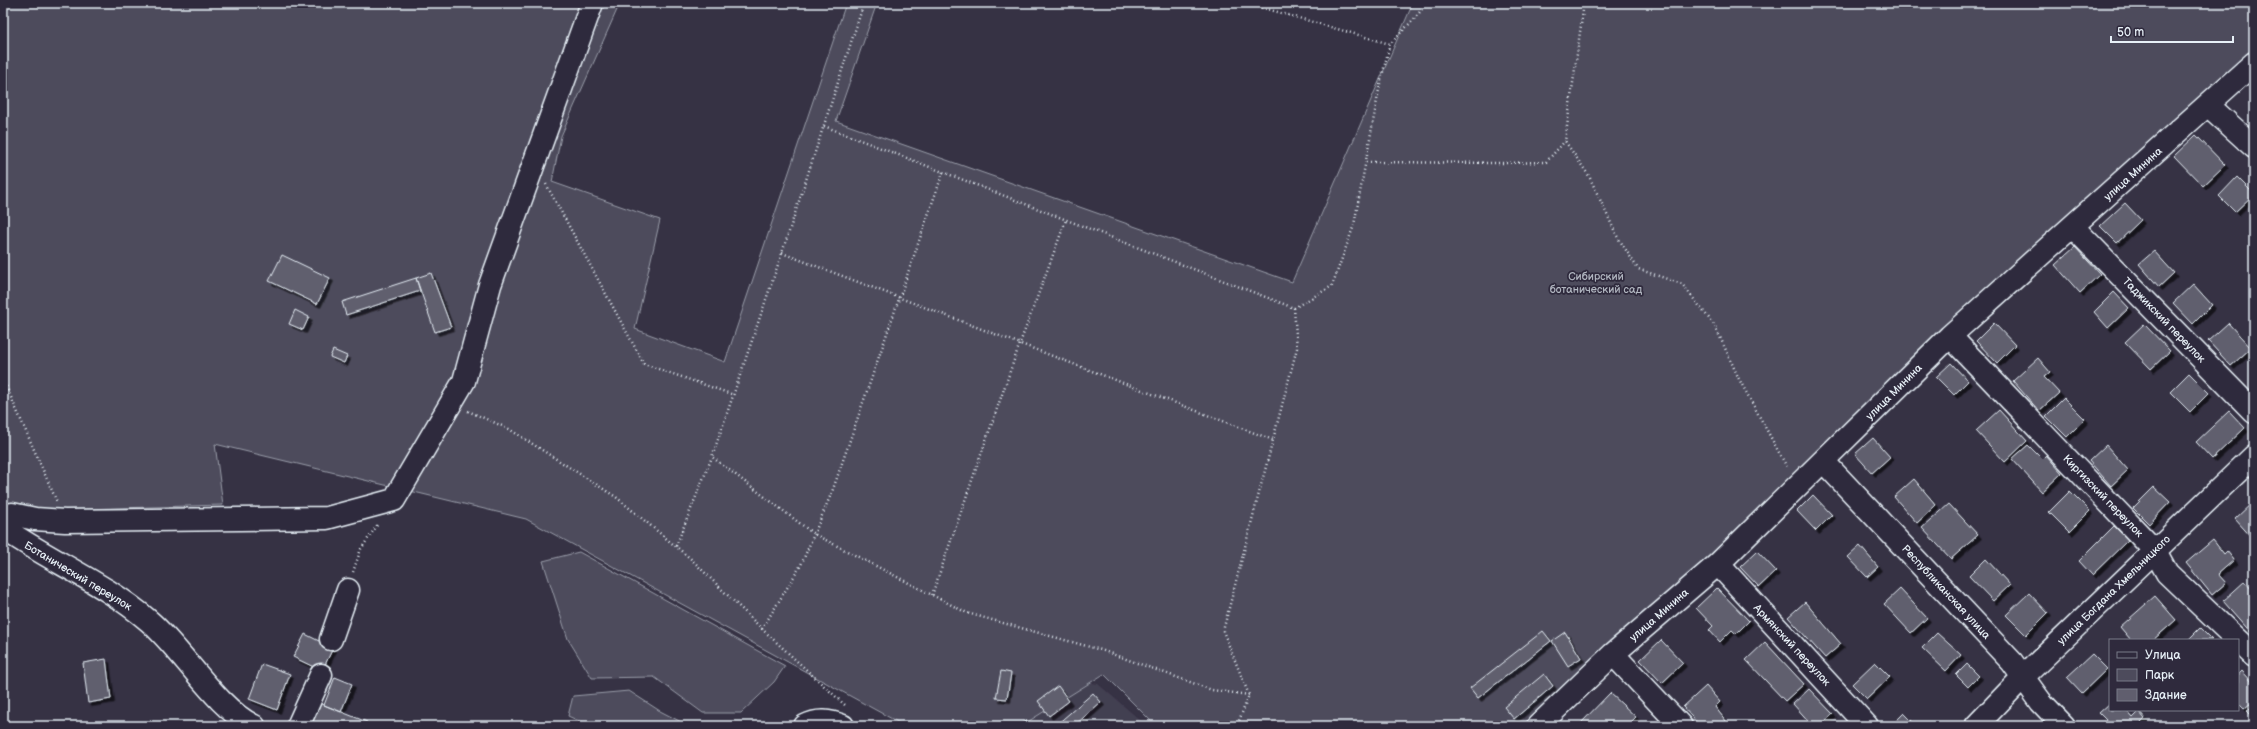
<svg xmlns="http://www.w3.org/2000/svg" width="2257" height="729" viewBox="0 0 2257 729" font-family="'Balsamiq Sans',sans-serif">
<defs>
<filter id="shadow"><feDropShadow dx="3.5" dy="3.5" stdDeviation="0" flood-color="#0009"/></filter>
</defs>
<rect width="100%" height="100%" fill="#363244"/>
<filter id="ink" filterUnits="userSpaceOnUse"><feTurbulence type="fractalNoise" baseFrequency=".025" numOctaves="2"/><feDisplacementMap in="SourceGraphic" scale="8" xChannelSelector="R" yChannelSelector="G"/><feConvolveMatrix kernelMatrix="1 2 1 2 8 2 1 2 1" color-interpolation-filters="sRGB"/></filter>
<g filter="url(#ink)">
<path fill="#433f51" d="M996 667 1098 684 1147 726H1003Z"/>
<path fill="#4d4b5c" stroke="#9a9eaa" d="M3 3H620L561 136 552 182 660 220 635 329 725 362 846 3H877L836 121 1292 282 1413 3H2254V54L1714 560 1531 726H1217L1206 721 1172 726H1156L1104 674 1021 726H905L526 519 215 444 223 505 46 510 5 502 3 500Z
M579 552 785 666 774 682 741 713H703L654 677 592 678 568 639 543 561Z
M629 691 660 711 689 726H590L568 716 573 696Z"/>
<path fill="#605e6e" stroke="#e8f1f8" filter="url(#shadow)" d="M2196 135 2225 165 2203 186 2174 156Z
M2237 177 2254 194 2235 212 2219 196Z
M2125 203 2141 220 2117 243 2100 226Z
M2075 247 2100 274 2080 293 2055 265Z
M2154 251 2174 273 2159 287 2139 264Z
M282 255 330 278 317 304 269 281Z
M431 273 451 327 435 332 416 278Z
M416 278 420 291 346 315 342 302Z
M2193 284 2212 305 2193 324 2173 303Z
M2114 292 2129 308 2108 328 2094 312Z
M295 310 309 317 303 330 289 324Z
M1994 323 2015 345 1997 363 1976 341Z
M2228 323 2251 348 2231 366 2208 341Z
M2144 324 2170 351 2151 369 2125 342Z
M333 350 347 356 344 363 330 357Z
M2038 358 2050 372 2044 377 2059 393 2039 411 2013 381Z
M1951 363 1968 381 1954 395 1936 377Z
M2189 373 2209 393 2190 412 2170 392Z
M2064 398 2085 419 2067 437 2046 416Z
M1999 410 2027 441 2005 462 1976 431Z
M2229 411 2245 428 2212 459 2196 442Z
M1873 438 1890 457 1872 473 1855 454Z
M2028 445 2042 459 2046 455 2062 473 2042 492 2012 459Z
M2106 445 2128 470 2111 486 2089 461Z
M1914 479 1936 505 1917 523 1894 497Z
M2154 487 2170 502 2149 524 2133 508Z
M2070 491 2090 511 2069 532 2049 512Z
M1813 495 1832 515 1816 531 1797 511Z
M2254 501V540L2235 519Z
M1949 504 1978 535 1951 559 1922 528Z
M2114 526 2128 540 2092 575 2079 561Z
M2213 540 2224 554 2227 551 2234 560 2218 574 2226 583 2212 595 2186 563Z
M1860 546 1878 567 1867 577 1848 557Z
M1757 551 1776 571 1759 587 1740 567Z
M1986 559 2010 585 1993 601 1969 576Z
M2245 581 2254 591V636L2223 601Z
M1717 588 1749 621 1736 634 1732 630 1720 642 1709 630 1713 626 1696 608Z
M1900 589 1927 618 1911 633 1884 604Z
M2029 593 2048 613 2026 635 2006 615Z
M2155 596 2176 620 2153 640H2131L2120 627Z
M1805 602 1841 644 1825 658 1788 617Z
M2200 628 2212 640H2188Z
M1543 631 1551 641 1478 698 1470 688Z
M1565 632 1581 658 1568 666 1552 641Z
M1937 633 1961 655 1946 671 1922 648Z
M305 634 333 648 322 671 293 657Z
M1661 640 1683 663 1662 683 1640 660Z
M1765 642 1804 684 1785 701 1746 660Z
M2092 654 2107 669 2082 693 2067 677Z
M106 659 111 699 88 703 83 663Z
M1875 662 1890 677 1867 699 1852 684Z
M262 664 290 674 277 710 249 699Z
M1967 664 1979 676 1968 687 1956 675Z
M1001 671 1011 673 1007 699 996 698Z
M2241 671 2254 685V700L2244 709 2238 703V674Z
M1544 674 1553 686 1514 719 1504 707Z
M335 677 352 684 341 712 324 705Z
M1058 686 1069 701 1049 716 1038 701Z
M1706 686 1720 702 1715 707 1730 726H1700L1683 707Z
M1809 689 1833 714 1820 726H1813L1793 704Z
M1093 693 1101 702 1074 726H1055Z
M1610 693 1636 717 1627 726H1581L1580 724Z
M314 701 367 722 365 726H319L306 721Z
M2110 703V710H2126L2133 718 2139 712 2145 719 2138 726H2112L2099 713Z
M2254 704V718L2247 711Z
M1904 713 1917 726H1891Z
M1026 721 1030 726H1019Z"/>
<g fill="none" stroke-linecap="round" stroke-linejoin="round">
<defs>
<path id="minor" d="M2209 106 2254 147
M2073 227 2254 412
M1950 336 2155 551 2167 573 2254 656
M1823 461 2012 662 2041 702 2064 726
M3 517 12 514 35 519 65 521 327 518 394 500 464 381 490 285 592 3
M3 528C50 561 105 583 149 621 183 650 216 708 254 726
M1718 564 1867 726
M331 639 348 590
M1613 654 1681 726
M298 726 321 675
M805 726C818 719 830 721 843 726
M1538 726 1613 654 1718 564 1950 336 2254 63
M1976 726 2023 677 2254 456"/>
</defs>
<use href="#minor" stroke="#e8f1f8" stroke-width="25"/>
<path stroke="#e8f1f8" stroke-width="2.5" stroke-dasharray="1 3" stroke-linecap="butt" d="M864 3 782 253 712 457 814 534 967 613 1101 650 1212 690 1249 695
M1246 3 1390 44
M1584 3 1565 141 1589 176 1617 236 1638 269 1682 284 1715 326 1739 379 1788 469
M3 14 7 3
M824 126 1294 308 1297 348 1223 631 1249 695 1237 726
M1366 162 1502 163 1546 162 1565 141
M546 184 644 364 734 395
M782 253 1273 440
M1294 308 1332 286 1354 225 1380 84 1390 44 1415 18 1427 3
M3 379 57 502
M468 411 509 429 616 497 691 559 762 629 846 706
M676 546 712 457
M353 572 361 549 378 524
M932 595 1020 343 1066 220
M762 629 801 565 832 492 943 172"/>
<use href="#minor" stroke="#2f2a3d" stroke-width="22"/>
</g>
</g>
<g text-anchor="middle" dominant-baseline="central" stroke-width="3.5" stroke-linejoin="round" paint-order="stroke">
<g font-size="11" fill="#e8f1f8" stroke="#2f2a3d">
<text transform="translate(2133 174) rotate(-42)">улица Минина</text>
<text transform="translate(2164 320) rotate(46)">Таджикский переулок</text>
<text transform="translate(1894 392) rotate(-45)">улица Минина</text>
<text transform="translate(2103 496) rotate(46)">Киргизский переулок</text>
<text transform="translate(78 576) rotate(31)">Ботанический переулок</text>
<text transform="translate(2114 590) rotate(-44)">улица Богдана Хмельницкого</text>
<text transform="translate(1946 592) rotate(47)">Республиканская улица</text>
<text transform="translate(1659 615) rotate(-41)">улица Минина</text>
<text transform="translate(1792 645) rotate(47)">Армянский переулок</text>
</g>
<g font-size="11" fill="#b2b7c1" stroke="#2f2a3d">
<text x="1596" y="276">Сибирский<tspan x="1596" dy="13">ботанический сад</tspan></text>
</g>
</g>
<rect width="2257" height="729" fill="none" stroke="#2f2a3d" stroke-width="16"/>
<rect x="8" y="8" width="2241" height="713" fill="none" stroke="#e8f1f8" stroke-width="1.5" filter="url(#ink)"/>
<rect x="2109" y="639" width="130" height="72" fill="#2f2a3d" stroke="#797a88"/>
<rect x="2117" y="652" width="20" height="6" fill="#2f2a3d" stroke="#797a88"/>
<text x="2145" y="659" font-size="12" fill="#e8f1f8">Улица</text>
<rect x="2117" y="669" width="20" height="12" fill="#4d4b5c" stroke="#797a88"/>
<text x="2145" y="679" font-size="12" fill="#e8f1f8">Парк</text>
<rect x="2117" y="689" width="20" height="12" fill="#605e6e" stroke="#797a88"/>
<text x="2145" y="699" font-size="12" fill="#e8f1f8">Здание</text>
<path d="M2111 36v6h122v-6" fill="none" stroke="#e8f1f8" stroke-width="2"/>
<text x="2117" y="36" font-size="12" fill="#e8f1f8" stroke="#2f2a3d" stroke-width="3" paint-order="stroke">50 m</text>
</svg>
